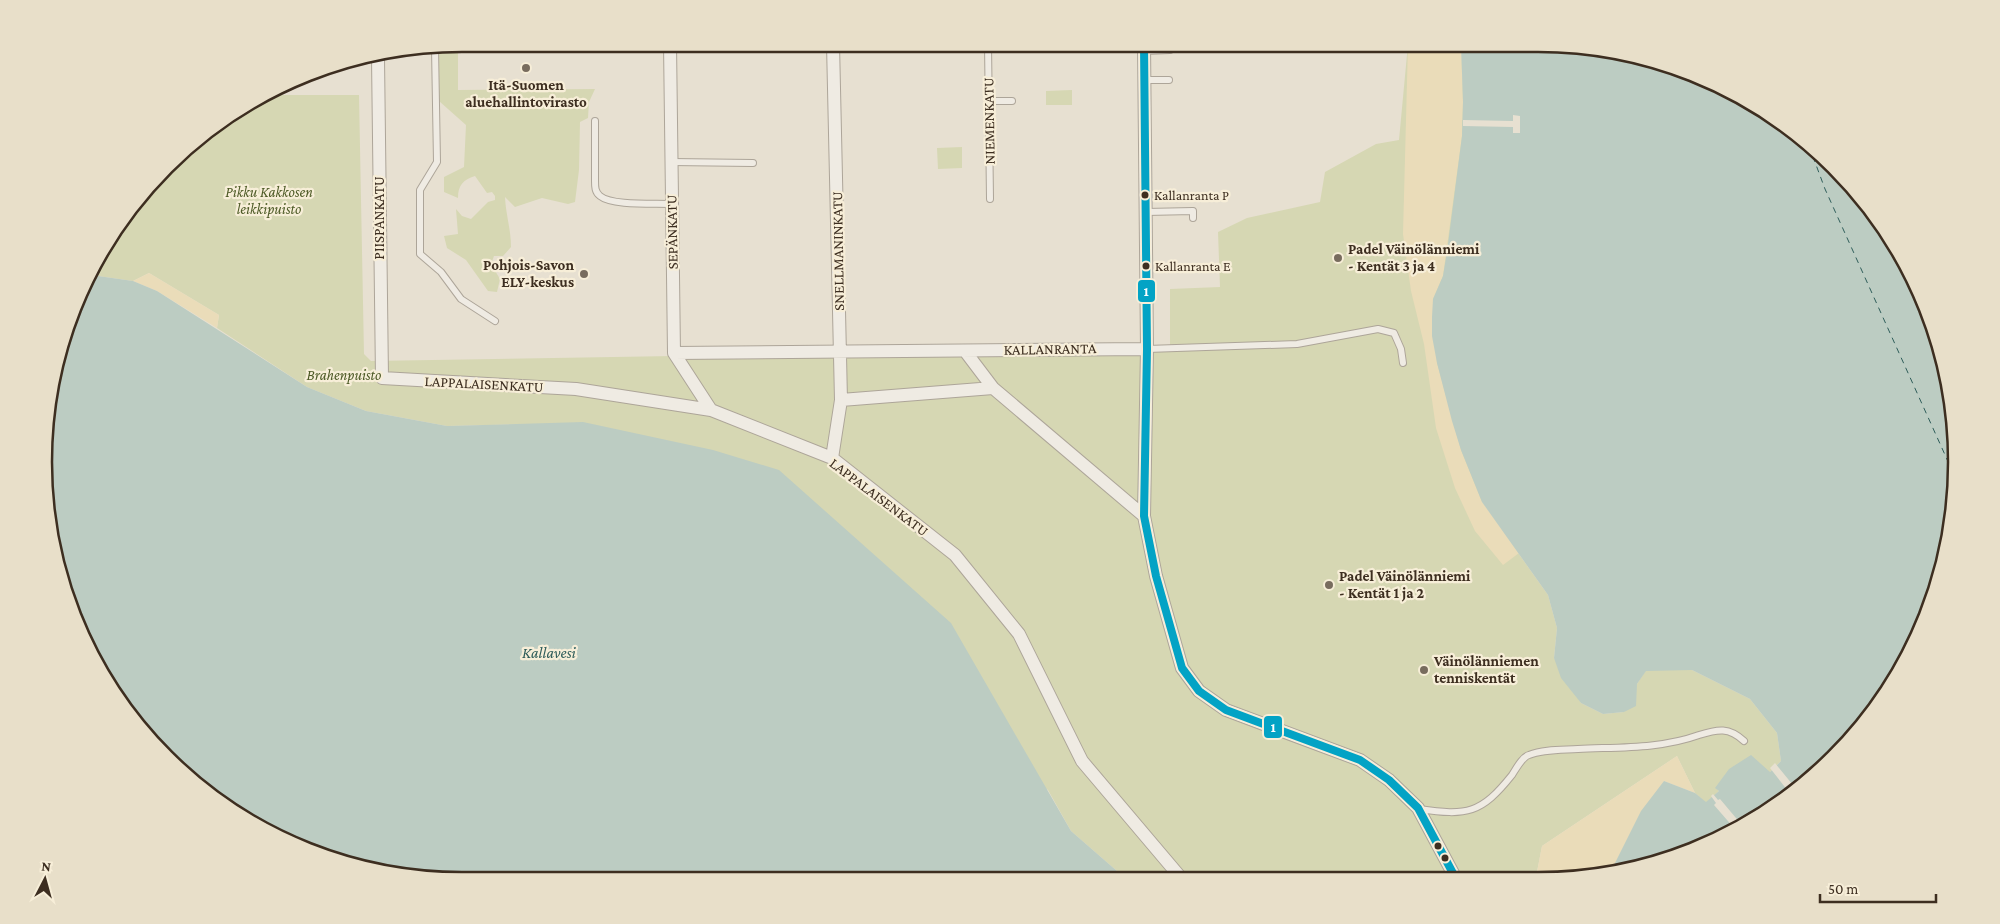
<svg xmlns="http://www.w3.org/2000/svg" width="2000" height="924" viewBox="0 0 2000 924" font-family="'Crimson Pro',serif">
<rect width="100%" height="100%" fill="#e7e0d1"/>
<path fill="#d6d7b3" d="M1408 44H1461L1482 502 1548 595 1557 628 1554 658 1581 703 1603 714 1624 712 1637 684 1646 670H1692L1750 699 1777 733 1781 761 1770 772 1716 788 1719 791 1706 803 1695 793 1677 756 1542 846 1536 877 1125 878 1071 831 1048 790 537 424 447 426 366 411 307 387 217 328 219 315 149 273 133 281 91 275 100 253 186 147 253 100 264 95H359L364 354 371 361 1170 348V289L1220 287 1218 232 1247 218 1320 202 1325 172 1376 144 1399 140Z
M438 53H458V90L595 89 589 102 588 118 580 122 579 170 575 202 568 204 542 198 515 207 505 197C506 216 511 229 511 247L503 256H494L491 264 500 279 497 292 488 291 466 260 447 248 444 236 458 234 456 209 462 216 471 219 488 202 495 200V196L492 192 487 193 475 176C463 180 458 185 458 198L444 192V177L464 167 466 125 439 101Z
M1072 90V105H1046V91Z
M962 147V168L938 169 937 148Z"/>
<path fill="#eadcb9" d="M1408 44H1461L1463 102 1462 136 1443 276 1433 299 1437 363 1461 450 1482 502 1519 553 1503 565 1475 531 1455 488 1436 428 1424 344 1411 291 1403 234Z
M149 273 219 315 217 328 157 291 133 281Z
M1677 756 1695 793 1664 781 1613 867 1614 871 1593 877H1536L1542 846Z"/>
<path fill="#bcccc2" d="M1461 44H1538L1619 52 1698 75 1770 114 1834 166 1886 229 1924 302 1948 380 1956 462 1948 543 1925 622 1870 716 1793 794 1698 848 1614 871 1613 867 1641 811 1664 781 1695 793 1706 802 1719 791 1715 788 1729 769 1751 755 1770 772 1781 761 1777 733 1750 699 1692 670 1646 671 1637 684 1636 706 1624 712 1603 714 1581 703 1561 678 1554 658 1557 628 1548 595 1482 502 1461 450 1452 421 1437 363 1432 336V317L1433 299 1443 276 1447 252 1462 136 1463 102Z
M91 275 133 281 157 291 307 387 366 411 447 426 583 422 713 450 779 470 951 623 1071 831 1125 878 462 880 381 872 302 849 186 777 100 671 52 543 44 462 52 381Z"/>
<path fill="#e7e0d1" d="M1513 115 1520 116V133H1513V127L1463 126V120L1513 121Z
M1775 763 1797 790 1791 795 1770 768Z
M1713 794 1718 800 1720 799 1741 824 1734 828 1714 805 1716 803 1711 796Z"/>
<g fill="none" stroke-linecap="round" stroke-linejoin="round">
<path stroke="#2f5d5a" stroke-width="1" stroke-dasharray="6 5" stroke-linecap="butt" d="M1809 146 1825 189 1955 477"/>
<defs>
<path id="service" d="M988 44 990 199
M435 48 437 162 420 190V254L441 272 461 299 495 321
M1144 51 1170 50
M1144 80H1169
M988 101H1012
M595 121V181C595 187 595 192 600 196 612 206 655 203 672 204
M671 162 753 163
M1146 212 1193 211V218
M1147 349 1297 344 1378 329 1394 333 1401 349 1403 363
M1419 809C1467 816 1481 814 1512 775 1516 769 1522 757 1529 755 1544 749 1562 750 1578 749 1619 747 1660 749 1699 735 1718 729 1729 727 1744 741"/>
<path id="minor" d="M670 44 674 353 711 410
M1144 44 1147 349 1144 516 1156 576 1182 668 1199 691 1226 710 1360 760 1389 780 1418 808 1455 877
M378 58 382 378 576 389 711 410 832 458 955 555 1019 634 1082 761 1181 878
M965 351 993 388 1144 516
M674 353 1147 349
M841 400 993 388
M832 458 841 400 833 44"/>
</defs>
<use href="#service" stroke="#ada599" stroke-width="8"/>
<use href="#minor" stroke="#ada599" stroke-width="14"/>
<use href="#service" stroke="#efebe3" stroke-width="6"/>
<use href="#minor" stroke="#efebe3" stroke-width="12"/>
<defs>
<path id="bus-1" d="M1144 44 1147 349 1144 516 1156 576 1182 668 1199 691 1226 710 1360 760 1389 780 1418 808 1455 877"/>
</defs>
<use href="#bus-1" stroke="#f7eed8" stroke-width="11"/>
<use href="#bus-1" stroke="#03a3c5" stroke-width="8"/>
</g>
<g fill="#786c5e" stroke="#f7eed8" stroke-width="2">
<circle cx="526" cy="68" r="5"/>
<circle cx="1338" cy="258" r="5"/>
<circle cx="584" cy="274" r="5"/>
<circle cx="1329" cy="585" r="5"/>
<circle cx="1424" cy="670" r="5"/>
</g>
<g fill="#3d2e20" stroke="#f7eed8" stroke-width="2">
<circle cx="1145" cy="195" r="4.5"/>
<circle cx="1146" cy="266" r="4.5"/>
<circle cx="1438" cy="846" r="4.5"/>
<circle cx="1445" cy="858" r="4.5"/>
</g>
<g text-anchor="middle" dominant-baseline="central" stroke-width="4.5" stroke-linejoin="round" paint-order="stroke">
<g font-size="14" fill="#3d2e20" stroke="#f7eed8" text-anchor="start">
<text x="1154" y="195">Kallanranta P</text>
<text x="1155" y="266">Kallanranta E</text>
</g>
<g font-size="15" font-weight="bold" fill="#3d2e20" stroke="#f7eed8" text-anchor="start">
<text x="526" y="85" text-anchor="middle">Itä-Suomen<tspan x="526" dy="17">aluehallintovirasto</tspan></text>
<text x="1348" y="249">Padel Väinölänniemi<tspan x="1348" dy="17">- Kentät 3 ja 4</tspan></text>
<text x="574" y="265" text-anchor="end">Pohjois-Savon<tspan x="574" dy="17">ELY-keskus</tspan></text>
<text x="1339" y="576">Padel Väinölänniemi<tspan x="1339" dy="17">- Kentät 1 ja 2</tspan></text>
<text x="1434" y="661">Väinölänniemen<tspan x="1434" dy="17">tenniskentät</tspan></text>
</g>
<g font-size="15" fill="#3d2e20" stroke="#f7eed8">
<text transform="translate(989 121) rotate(-91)">NIEMENKATU</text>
<text transform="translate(379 218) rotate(-90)">PIISPANKATU</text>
<text transform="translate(672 232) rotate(-91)">SEPÄNKATU</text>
<text transform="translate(838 251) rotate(-91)">SNELLMANINKATU</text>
<text transform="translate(1050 349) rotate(-1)">KALLANRANTA</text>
<text transform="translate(484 384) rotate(3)">LAPPALAISENKATU</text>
<text transform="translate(879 497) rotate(37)">LAPPALAISENKATU</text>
</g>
<g font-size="15" font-style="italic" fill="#4d5a26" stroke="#f7eed8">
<text x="269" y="192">Pikku Kakkosen<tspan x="269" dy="17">leikkipuisto</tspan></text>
<text x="344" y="375">Brahenpuisto</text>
</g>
<g font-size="16" font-style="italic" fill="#2f5d5a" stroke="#f7eed8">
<text x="549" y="652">Kallavesi</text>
</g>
</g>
<path d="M0 0H2000V924H0ZM462 52H1538A410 410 0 0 1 1948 462V462A410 410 0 0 1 1538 872H462A410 410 0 0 1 52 462V462A410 410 0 0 1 462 52Z" fill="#e8dfc9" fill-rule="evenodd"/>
<path fill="none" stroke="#3d2e20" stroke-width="2.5" d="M462 52H1538A410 410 0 0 1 1948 462V462A410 410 0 0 1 1538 872H462A410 410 0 0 1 52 462V462A410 410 0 0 1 462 52Z"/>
<g stroke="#f7eed8" stroke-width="2">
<rect x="1137" y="279" width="19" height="24" rx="5" fill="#03a3c5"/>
<rect x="1263" y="715" width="20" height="24" rx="5" fill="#03a3c5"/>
</g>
<g font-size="14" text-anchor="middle" font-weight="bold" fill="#fff">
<text x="1146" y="296">1</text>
<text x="1273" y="732">1</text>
</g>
<g transform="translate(45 879) rotate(6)" stroke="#f7eed8" stroke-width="4" paint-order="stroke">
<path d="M0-4L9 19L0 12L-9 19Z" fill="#3d2e20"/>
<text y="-8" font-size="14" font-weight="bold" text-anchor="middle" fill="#3d2e20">N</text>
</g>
<path d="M1820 894v8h116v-8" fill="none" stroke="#3d2e20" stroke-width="2.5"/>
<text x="1828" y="894" font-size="15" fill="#3d2e20" stroke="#f7eed8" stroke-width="4" paint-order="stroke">50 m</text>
</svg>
